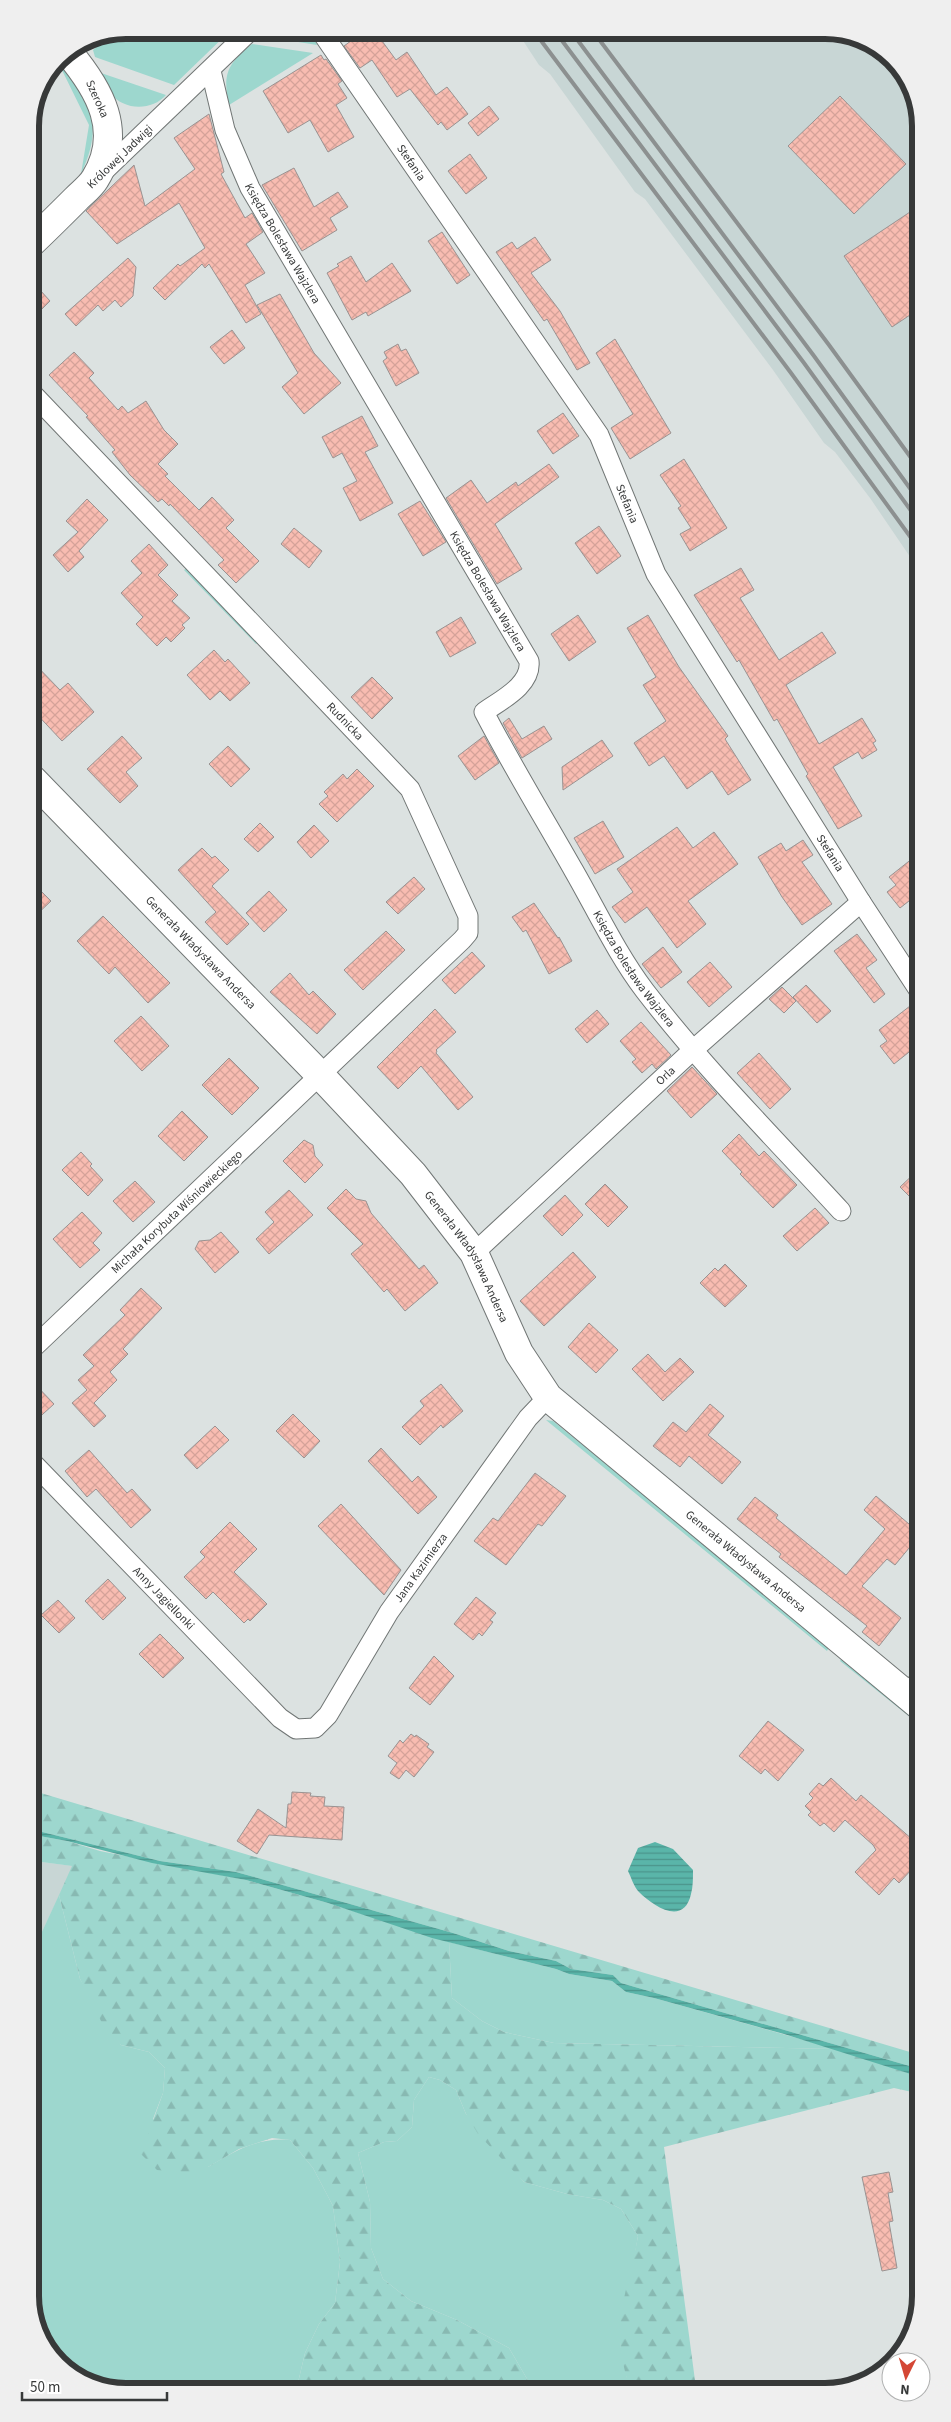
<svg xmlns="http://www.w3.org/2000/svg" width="951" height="2422" viewBox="0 0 951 2422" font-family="'Source Sans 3',sans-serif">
<defs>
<pattern id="forest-firs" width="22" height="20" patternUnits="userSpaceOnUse" patternTransform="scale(1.25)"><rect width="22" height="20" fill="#9dd7ce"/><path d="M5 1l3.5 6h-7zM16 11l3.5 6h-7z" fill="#88b9b2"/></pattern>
<pattern id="water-rules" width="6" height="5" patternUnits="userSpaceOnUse" patternTransform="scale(1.25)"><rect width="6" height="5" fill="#5ab5a9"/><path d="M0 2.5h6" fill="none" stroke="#4b948b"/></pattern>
<pattern id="building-cross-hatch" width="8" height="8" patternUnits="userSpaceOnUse" patternTransform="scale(1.25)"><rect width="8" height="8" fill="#f8bcb1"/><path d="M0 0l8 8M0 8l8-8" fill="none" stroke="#d5a299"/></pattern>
</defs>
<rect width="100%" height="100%" fill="#dce2e1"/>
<path fill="#c8d6d5" d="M516 30H831L884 50 916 95 917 567 870 498 835 452 824 443 773 370 645 199 635 192 550 74 539 65Z
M34 1861 73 1866 34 1949Z"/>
<path fill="#9dd7ce" d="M126 30H231L174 85 95 57 93 50 113 33Z
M269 30C286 30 312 24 317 45L261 36Z
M252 44 313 53 229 105C222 74 228 63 252 44Z
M57 60C90 101 105 122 81 174L89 125Z
M98 72 166 95C152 111 124 111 110 93 106 86 102 79 98 72Z
M187 568 259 642 256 644 184 570Z
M546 1420 553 1421 830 1645 827 1651Z
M842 1658 920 1720V1725L840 1661Z
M59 1895 80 1979 121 2045 149 2052 165 2068 163 2093 153 2119 208 2167C235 2151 258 2137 290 2140L313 2168 333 2206 340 2262 335 2303 319 2324 305 2353 296 2391H178L169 2388 140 2385V2392H120L67 2372 35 2327 34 1949Z
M449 1942 556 1969 569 1974 612 1981 626 1992 654 1998 836 2049 554 2043 504 2032 482 2021 452 1998Z
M429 2077 440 2080 456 2090 466 2114 524 2182 567 2194 603 2200 621 2209 638 2236 620 2343 629 2388 533 2389 509 2348 457 2320 411 2301 383 2279 371 2248 370 2202 358 2153 384 2142 397 2141 412 2127 414 2100Z"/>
<path fill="url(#forest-firs)" d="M34 1791 920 2055V2069L621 1983 613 1975 571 1969 556 1961 509 1951 453 1933 236 1872 160 1861 34 1830Z
M34 1835 67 1841 100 1851 246 1880 328 1903 449 1942 452 1998 482 2021 504 2032 554 2043 836 2049 920 2077 921 2094 894 2088 664 2147 696 2388H629C626 2374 621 2358 620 2343 618 2307 632 2271 638 2236L621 2209 603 2200 567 2194 524 2182 478 2134 466 2114 456 2090 440 2080 429 2077 414 2100 412 2127 397 2141 384 2142 358 2153 370 2202 371 2248 383 2279 411 2301 457 2320 509 2348 533 2389 296 2391 305 2353 319 2324 335 2303 340 2262 333 2206 313 2168 290 2140 272 2138 239 2149 208 2167 191 2173 157 2170 141 2154 163 2093 165 2068 149 2052 121 2045 102 2023 80 1979 59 1895 72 1866 34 1861Z
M140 2384 169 2388 178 2391 140 2392Z"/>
<path fill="url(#water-rules)" d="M34 1830 160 1861 236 1872 453 1933 509 1951 556 1961 571 1969 613 1975 621 1983 920 2069V2077L784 2034 654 1998 626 1992 612 1981 569 1974 556 1969 432 1938 328 1903 246 1880 152 1863 67 1841 34 1835Z
M655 1842 673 1849 693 1870C693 1878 693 1887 691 1894 684 1926 654 1907 639 1892 634 1887 631 1877 628 1871L638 1848Z"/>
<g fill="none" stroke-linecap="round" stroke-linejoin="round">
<path stroke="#5ab5a9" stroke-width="5.5" d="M844 2387 897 2357"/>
</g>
<path fill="url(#building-cross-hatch)" stroke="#999392" d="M366 30H374L396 60 407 52 436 95 447 87 468 114 447 130 441 122 438 125 410 89 397 97 372 60 360 68 344 46Z
M321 55 324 60 326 59 342 81 338 84 347 98 336 105 354 137 328 152 310 120 288 133 263 91Z
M840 96 906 164 854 214 788 146Z
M489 106 499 119 478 136 468 123Z
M209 114 224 172 221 174 245 218 252 213 263 232 246 244 265 273 245 285 261 314 246 323 209 264 205 268 202 264 165 300 153 288 178 264 180 266 205 248 179 203 117 244 86 211 134 165 145 206 195 169 174 138Z
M470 154 487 178 466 194 448 171Z
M294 168 314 207 338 192 348 207 330 218 337 230 302 251 262 185Z
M916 208V311L892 327 844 256Z
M442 232 470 275 457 284 428 241Z
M535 237 551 260 531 273 560 311 590 363 577 370 547 319 544 321 496 252 512 242 517 249Z
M351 256 366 282 392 263 411 291 368 316 366 312 352 320 327 273 339 266 337 264Z
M128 258 136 267 133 296 121 307 115 300 103 311 98 305 76 326 65 314Z
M31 280 50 301 31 320Z
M280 294 314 353 341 383 304 414 282 387 298 373 257 305Z
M232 330 245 348 224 364 210 347Z
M615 339 671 433 630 459 611 428 633 414 596 353Z
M398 344 401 351 406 349 419 373 396 386 383 361 387 358 384 352Z
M74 352 94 373 89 378 118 410 122 406 128 413 146 401 164 430 178 444 158 464 168 474 165 476 199 510 212 497 234 520 226 528 259 561 236 583 218 565 224 560 170 504 169 506 162 499 158 502 130 475 112 452 115 450 86 417 88 416 49 375Z
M563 413 579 436 553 454 537 431Z
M362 416 378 446 365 452 393 503 360 521 343 488 357 481 342 453 333 458 322 437Z
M684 459 727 528 690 551 680 534 691 528 678 508 681 506 660 475Z
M549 464 559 477 495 524 522 569 497 584 446 498 471 480 487 503 516 482 518 486Z
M87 499 108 520 79 551 84 557 68 572 53 555 78 532 66 521Z
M420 501 446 542 423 556 398 514Z
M599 526 621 556 597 574 575 543Z
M294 528 322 551 309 568 281 544Z
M149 544 168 565 158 575 178 595 172 601 190 618 182 625 185 628 171 642 166 637 157 646 136 624 143 617 121 593 142 573 131 561Z
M741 568 754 590 740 598 779 660 822 632 836 653 786 685 819 744 862 718 876 741 873 743 877 750 862 759 858 752 833 767 862 816 838 829 806 776 808 774 777 719 774 721 739 660 737 662 694 595Z
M578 615 596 642 569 661 551 634Z
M648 615 679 667 728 736 725 739 751 780 728 795 712 771 687 789 664 756 649 766 634 743 666 721 643 685 656 677 627 628Z
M461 617 476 643 450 657 436 632Z
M214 650 225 662 228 659 250 683 230 701 220 691 210 700 187 675Z
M31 660 60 690 68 683 94 712 62 741 31 708Z
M372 677 393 698 372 719 351 697Z
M509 718 522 739 544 726 552 739 522 758 503 723Z
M122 736 142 758 126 772 138 786 120 803 87 769Z
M484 736 499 763 475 780 458 756Z
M602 740 613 756 563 790 562 767Z
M228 746 250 769 231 787 209 764Z
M357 769 374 786 337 822 319 804 328 796 324 792 343 774 347 779Z
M603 821 624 857 595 874 574 838Z
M260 823 274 837 258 852 244 839Z
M314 825 329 841 311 858 297 842Z
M677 827 693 848 714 832 738 864 688 901 706 924 677 948 647 907 625 923 612 907 633 892 617 869Z
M803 840 813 855 802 862 832 904 802 925 782 897 758 857 781 843 786 851Z
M202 848 212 858 215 856 229 870 212 886 249 924 227 945 205 922 216 912 178 870Z
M918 854V894L900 908 887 892 896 885 889 877Z
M414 877 425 889 398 914 386 902Z
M32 882 51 901 32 919Z
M269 891 287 910 264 932 246 913Z
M534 903 558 938 559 937 572 961 549 974 526 930 523 932 512 917Z
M103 916 170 983 148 1003 115 967 109 974 77 941Z
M386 931 405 950 363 990 344 970Z
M857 934 877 960 866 968 885 994 874 1003 834 951Z
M663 947 682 972 661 988 642 964Z
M472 952 485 966 455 994 442 980Z
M710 962 732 987 709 1007 687 982Z
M290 973 309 995 313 991 336 1014 317 1034 270 992Z
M806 985 831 1011 817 1023 793 997Z
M782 987 796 1001 784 1013 769 999Z
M910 1006 918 1017V1045L894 1064 880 1046 887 1041 879 1030Z
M435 1009 456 1032 436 1050 437 1051 436 1053 473 1097 458 1110 421 1066 398 1089 377 1067Z
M597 1010 609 1024 587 1043 575 1029Z
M141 1016 169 1046 142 1071 114 1041Z
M641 1022 671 1055 656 1069 652 1064 642 1073 632 1062 636 1059 620 1041Z
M759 1053 791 1089 770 1109 737 1073Z
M229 1058 259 1088 232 1115 202 1085Z
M692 1067 717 1094 691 1118 667 1091Z
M182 1111 208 1137 184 1161 158 1136Z
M739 1134 759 1156 764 1151 797 1185 773 1208 740 1174 742 1172 722 1151Z
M304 1140 313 1145 315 1156 323 1165 305 1183 283 1161Z
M81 1152 92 1164 90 1166 103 1180 88 1196 62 1170Z
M918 1170V1185L919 1206 900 1187Z
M135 1181 155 1202 133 1222 113 1201Z
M605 1184 628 1207 608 1227 585 1204Z
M346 1189 356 1199 366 1201 371 1213 419 1269 424 1265 438 1283 405 1311 387 1289 384 1292 351 1254 363 1244 327 1208Z
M289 1190 313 1215 269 1254 256 1239 274 1222 265 1212Z
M565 1195 583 1215 562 1236 543 1216Z
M815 1208 829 1223 797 1251 783 1236Z
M82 1212 102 1233 93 1243 100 1250 80 1268 53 1239Z
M221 1232 239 1252 215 1273 195 1249 199 1241 210 1240Z
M573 1252 596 1277 544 1326 520 1301Z
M725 1264 747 1286 725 1307 700 1283 715 1268 718 1271Z
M141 1288 162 1308 123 1349 128 1354 110 1372 117 1380 94 1403 106 1416 94 1427 72 1403 87 1390 78 1380 94 1366 83 1355 125 1315 120 1310Z
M589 1323 618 1350 596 1373 568 1347Z
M648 1354 665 1372 680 1358 694 1372 663 1401 632 1369Z
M33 1382 54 1404 33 1423Z
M441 1384 463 1411 443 1428 441 1425 420 1445 402 1427 424 1406 420 1401Z
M710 1404 724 1416 708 1435 741 1462 722 1484 689 1456 680 1467 653 1446 673 1422 686 1432Z
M293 1414 320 1441 304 1458 276 1431Z
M215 1426 229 1440 197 1469 184 1455Z
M381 1448 412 1482 418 1476 437 1497 418 1514 368 1461Z
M89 1450 127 1493 132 1489 151 1510 131 1528 96 1489 87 1497 65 1471Z
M535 1473 566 1496 542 1526 538 1524 506 1565 474 1541 493 1518 498 1521Z
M876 1496 909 1524 919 1513V1536L895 1565 887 1559 862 1586 901 1618 879 1646 862 1632 867 1626 779 1557 781 1554 737 1519 755 1497 778 1515 776 1518 846 1575 885 1529 864 1510Z
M341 1504 401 1570 384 1595 318 1526Z
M230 1522 257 1549 234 1572 267 1604 250 1621 248 1619 244 1623 213 1592 206 1599 184 1577 205 1557 200 1552Z
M108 1579 126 1598 103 1620 85 1601Z
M476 1597 496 1613 490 1620 493 1622 482 1636 479 1633 473 1640 454 1624Z
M58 1600 75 1618 59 1633 41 1615Z
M160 1634 184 1658 163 1678 139 1654Z
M434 1656 454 1676 430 1705 409 1688Z
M768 1721 804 1750 778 1781 765 1769 761 1774 739 1756Z
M411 1734 415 1737 416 1735 429 1744 427 1747 434 1752 414 1777 406 1770 399 1779 390 1773 397 1763 388 1756 400 1740 403 1743Z
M831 1778 856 1801 861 1795 920 1846V1854L911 1864 913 1868 899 1883 894 1878 879 1895 855 1872 876 1850 873 1845 845 1820 834 1832 824 1823 820 1826 808 1815 811 1812 805 1806 813 1798 809 1794 819 1783 823 1786Z
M292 1792 311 1793 310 1796 325 1797 324 1806 344 1807 342 1840 269 1835 257 1854 237 1841 258 1809 286 1828 288 1804H291Z
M889 2172 893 2192 888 2193 893 2221 889 2222 897 2268 882 2271 862 2177Z"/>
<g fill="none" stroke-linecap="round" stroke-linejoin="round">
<defs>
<g id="street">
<path id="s1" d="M320 30 599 435 656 574 861 902 918 989"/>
<path id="s2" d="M211 71 225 130 250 188 529 661C532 685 501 700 484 712 512 766 544 818 574 871 597 911 617 954 645 991 705 1069 775 1139 841 1211"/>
<path d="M101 174 251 30"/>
<path id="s3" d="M31 392 410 789 468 916V933L462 940 33 1348"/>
<path id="s4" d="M474 1253 693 1050 861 902"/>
<path id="s5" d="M33 1463 280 1718 296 1729 315 1728 328 1715 389 1612 528 1418 548 1397"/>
<path d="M907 1695 920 1679"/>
</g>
<g id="secondary">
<path d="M30 244C46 229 61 214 76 199 82 193 91 186 95 179 124 132 100 90 68 52"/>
<path id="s6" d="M32 779 321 1076 413 1174 474 1253 519 1353 548 1397 920 1706"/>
</g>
</defs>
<use href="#street" stroke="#717675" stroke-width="21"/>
<use href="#secondary" stroke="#717675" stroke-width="30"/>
<use href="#street" stroke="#fff" stroke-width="19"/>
<use href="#secondary" stroke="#fff" stroke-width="28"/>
<path stroke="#8c9090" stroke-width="4" d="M533 30 791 373 917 546
M554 30 804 363 917 519
M570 30 814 356 917 498
M592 30 829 345 917 466"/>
</g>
<g text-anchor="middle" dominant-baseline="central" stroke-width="5" stroke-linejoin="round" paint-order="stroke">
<g font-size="12" fill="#373939" stroke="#fff">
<text transform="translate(97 99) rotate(66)">Szeroka</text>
<text transform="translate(120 157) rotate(-44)">Królowej Jadwigi</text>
<text stroke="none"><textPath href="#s1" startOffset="161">Stefania</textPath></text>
<text stroke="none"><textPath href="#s2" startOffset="188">Księdza Bolesława Wajzlera</textPath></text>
<text stroke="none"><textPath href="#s1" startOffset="566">Stefania</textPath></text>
<text stroke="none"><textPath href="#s2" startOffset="592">Księdza Bolesława Wajzlera</textPath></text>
<text stroke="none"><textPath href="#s3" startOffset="455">Rudnicka</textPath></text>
<text stroke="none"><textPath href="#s1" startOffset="971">Stefania</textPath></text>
<text stroke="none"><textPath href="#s6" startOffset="242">Generała Władysława Andersa</textPath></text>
<text stroke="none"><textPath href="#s2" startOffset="1042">Księdza Bolesława Wajzlera</textPath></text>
<text stroke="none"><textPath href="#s4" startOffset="261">Orla</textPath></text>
<text transform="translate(177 1212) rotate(-43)">Michała Korybuta Wiśniowieckiego</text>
<text stroke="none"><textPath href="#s6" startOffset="648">Generała Władysława Andersa</textPath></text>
<text stroke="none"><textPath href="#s6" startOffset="1068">Generała Władysława Andersa</textPath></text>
<text stroke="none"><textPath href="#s5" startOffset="586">Jana Kazimierza</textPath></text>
<text stroke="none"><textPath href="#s5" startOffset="188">Anny Jagiellonki</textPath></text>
</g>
</g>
<path d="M0 0H951V2422H0ZM126 39H825A87 87 0 0 1 912 126V2296A87 87 0 0 1 825 2383H126A87 87 0 0 1 39 2296V126A87 87 0 0 1 126 39Z" fill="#efefef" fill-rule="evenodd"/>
<path fill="none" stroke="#373939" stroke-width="6" d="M126 39H825A87 87 0 0 1 912 126V2296A87 87 0 0 1 825 2383H126A87 87 0 0 1 39 2296V126A87 87 0 0 1 126 39Z"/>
<g transform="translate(906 2377) rotate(185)"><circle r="24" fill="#ffffff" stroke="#afb0b0"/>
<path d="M0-4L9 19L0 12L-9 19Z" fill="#d44735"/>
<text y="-8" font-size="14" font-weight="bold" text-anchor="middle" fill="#373939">N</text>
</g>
<path d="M22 2392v8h145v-8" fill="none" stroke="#373939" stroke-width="2.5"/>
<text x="30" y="2392" font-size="15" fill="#373939" stroke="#ffffff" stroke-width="4" paint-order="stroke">50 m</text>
</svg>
